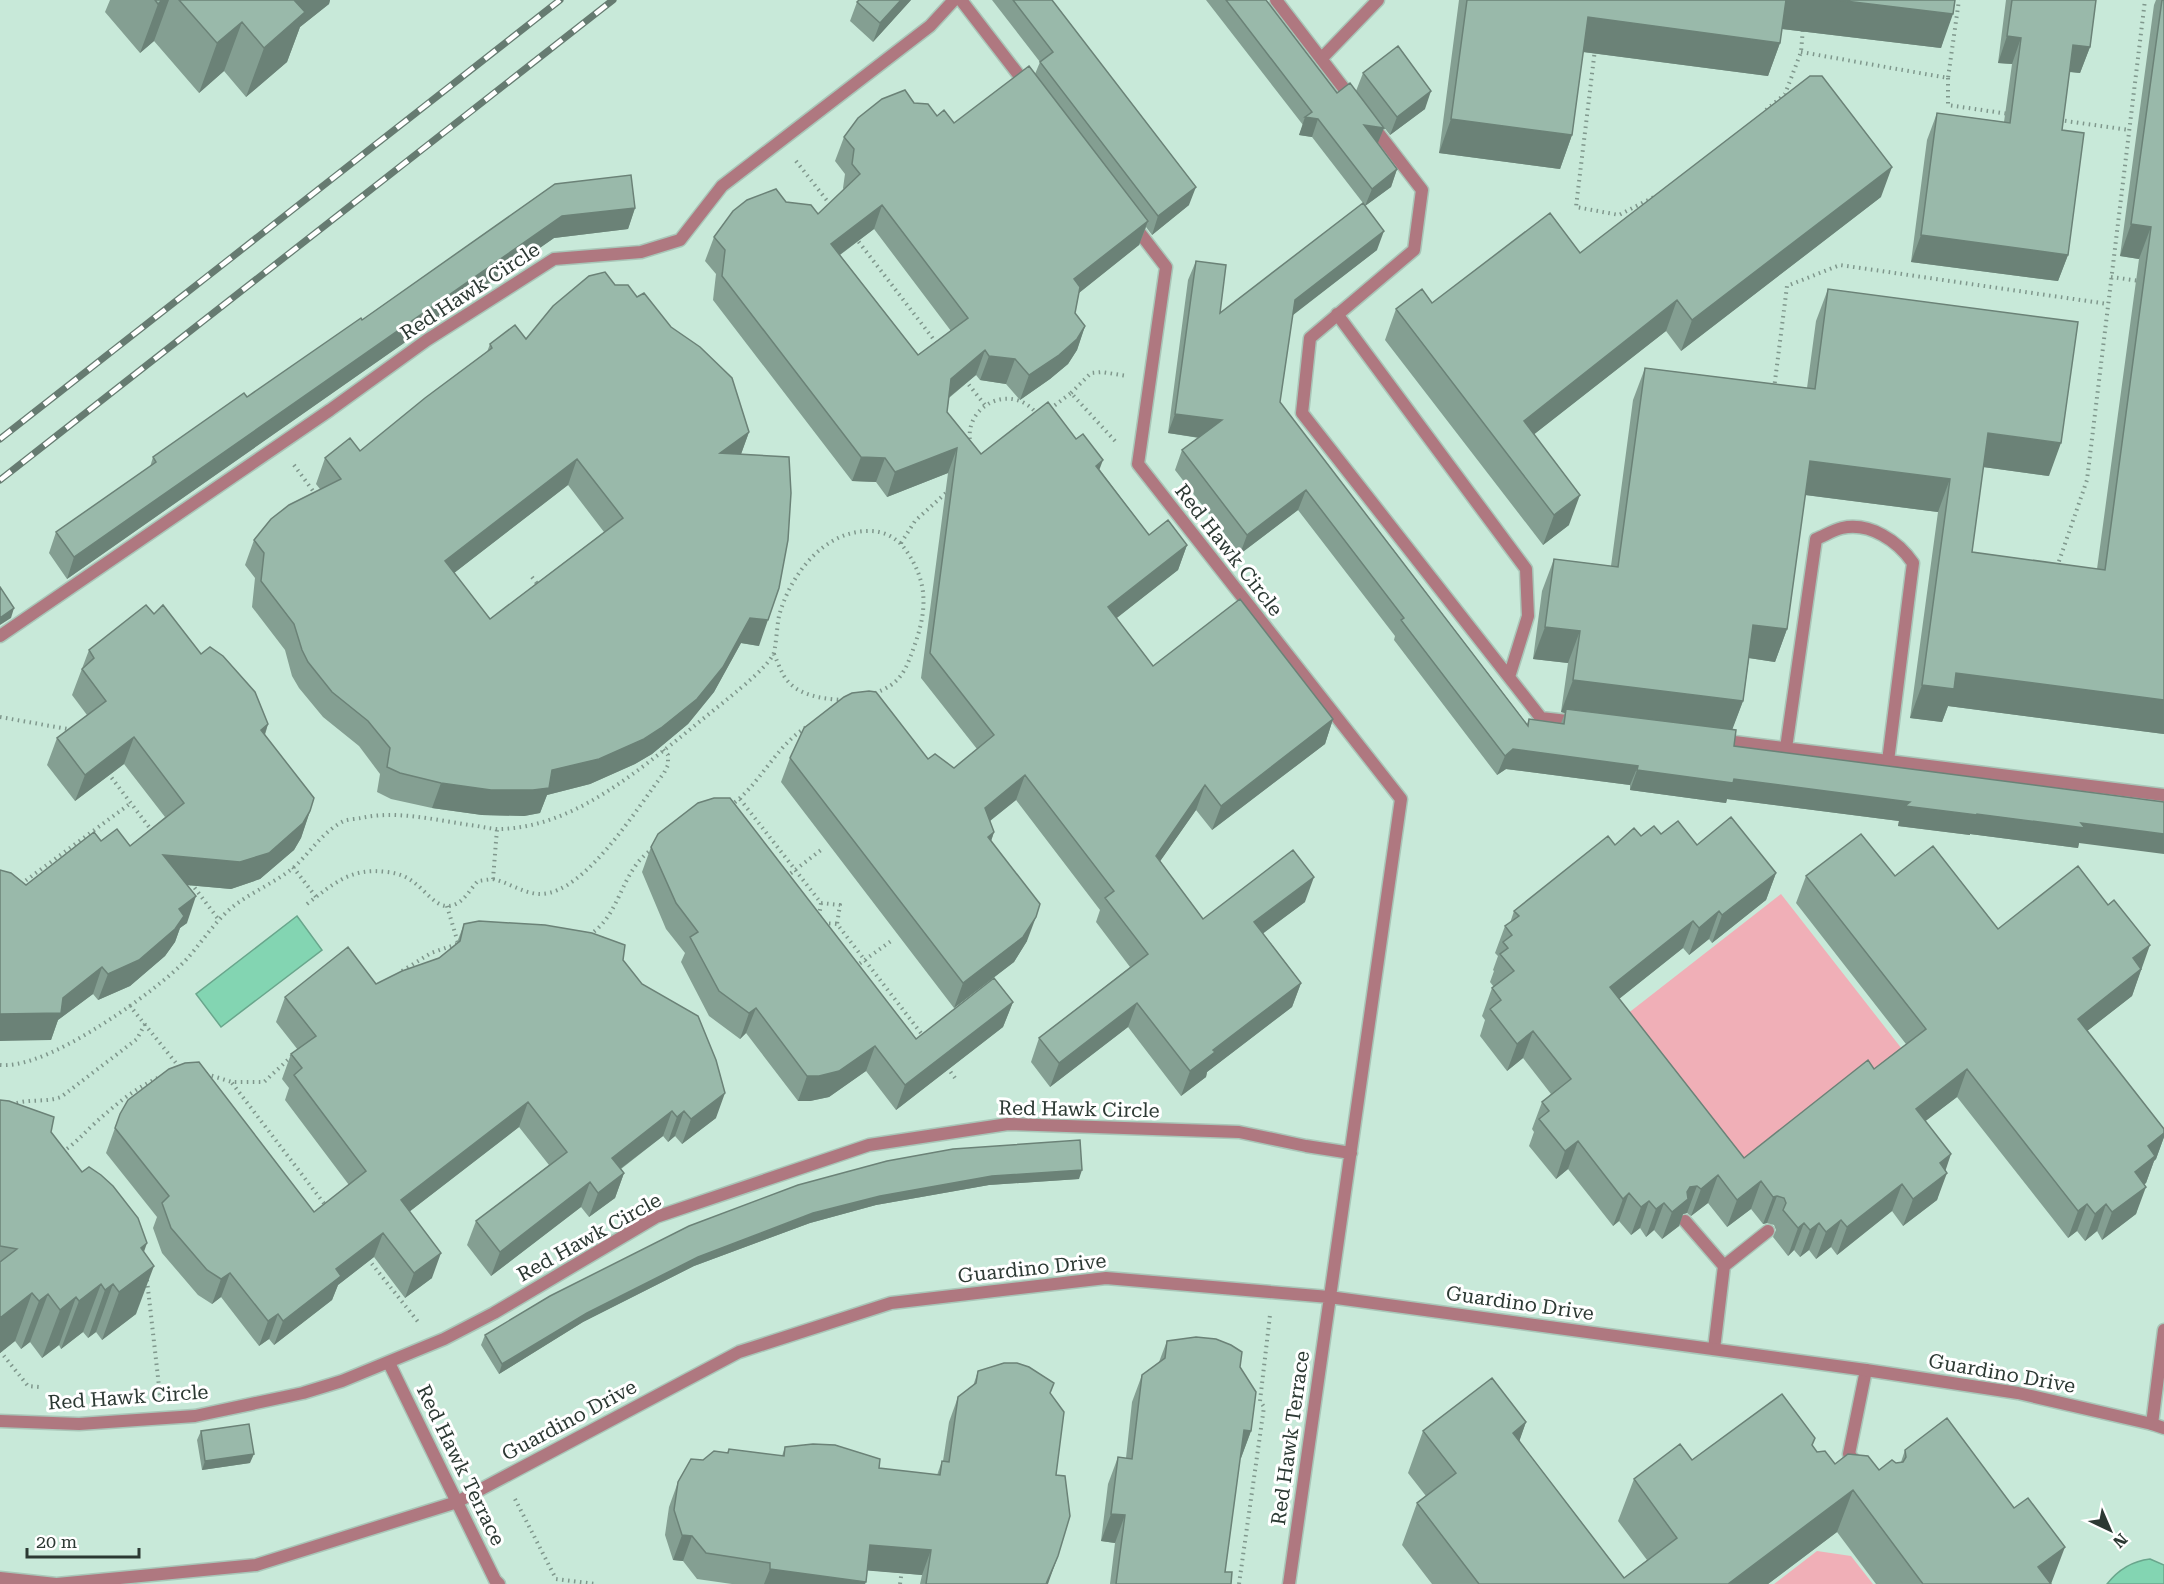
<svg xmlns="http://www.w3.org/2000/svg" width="2164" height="1584" viewBox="0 0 2164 1584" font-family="'Roboto Serif',serif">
<rect width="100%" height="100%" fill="#c8e9d9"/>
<path fill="#f0afb7" d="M1781 894 1902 1049 1734 1180 1613 1025Z
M1817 1551 1851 1556 1873 1584H1774Z"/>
<path fill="#83d5b2" stroke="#69a68c" stroke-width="1.5" d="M297 916 322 950 221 1027 196 994Z
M2150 1559 2164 1565V1584H2107C2118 1570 2133 1561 2150 1559Z"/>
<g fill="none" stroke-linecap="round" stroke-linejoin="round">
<defs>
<path id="lane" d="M1685 1221 1724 1266 1714 1349
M1724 1266 1768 1231
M2152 1424 2164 1330
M1859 1466 1849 1454 1866 1370"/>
<path id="street" d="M961 0 1028 87
M1276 0 1352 99
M1321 59 1378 0
M1372 125 1422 190 1414 250 1310 338 1302 413 1541 718 1576 722
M1133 224 1166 267 1138 464 1401 799 1289 1584
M1337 314 1526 569 1528 616 1509 677
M0 636 330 410 427 340 554 259 641 252 680 240 722 186 930 26 954 0
M1718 740 2164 795
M1786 748 1816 539C1824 536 1833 530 1842 528 1870 522 1898 541 1913 563L1888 761
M389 1363 495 1580 499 1584
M0 1421 79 1424 195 1416 303 1393 342 1381 444 1339 494 1313 656 1217 869 1145 1008 1124 1239 1132 1306 1146 1351 1153
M0 1578 56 1584
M57 1584 256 1565 457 1502 739 1352 891 1303 1106 1278 1329 1297 1866 1370 2018 1393 2152 1424 2164 1428"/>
</defs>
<use href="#lane" stroke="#a9c6b8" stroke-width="15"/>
<use href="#street" stroke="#a9c6b8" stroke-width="15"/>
<path stroke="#7f978c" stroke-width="4" stroke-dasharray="1.5 4.5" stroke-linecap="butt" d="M1595 49 1576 207 1619 215 1656 196
M1801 52 1948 78 1959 0
M1948 78V105L2009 114
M1766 110 1785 94 1801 52 1803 28
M2059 120 2129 130
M796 161 832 207
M855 237 938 345
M2111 277 2140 281
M965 380 985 405
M1774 389 1787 286 1840 265 2108 304
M1071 393 1091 373 1102 372 1127 376
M1050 409 1071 393 1115 441
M971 445C961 408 1010 380 1037 414
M294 465 316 495
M901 543 915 521 948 491
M2057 567 2087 480 2145 0
M532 577 539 586
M774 654C777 661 780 669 784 676 796 696 823 699 844 700
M0 717 73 730
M108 773 152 831
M740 799 821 903 819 917
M730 806C761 784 775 746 808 726
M293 867 316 897
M786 877 821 850
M493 879C510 883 524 894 541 894 586 893 638 806 664 773L668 765V755L657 742
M191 883 219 920
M21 884 131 803
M821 903 840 905 837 924
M307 904C333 884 351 867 387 872 398 873 408 877 416 884 425 891 435 905 446 906 462 907 469 890 478 881L493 879 497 829
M447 906 458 943
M823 923 837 924 924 1037
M589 935C615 919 619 888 636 865 640 859 647 853 653 848
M855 967 891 941
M402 971 431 953 460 943
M130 1006C149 992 168 978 184 962 200 945 212 925 230 909 249 893 273 884 293 868 310 853 323 831 344 821 349 819 356 819 361 818 396 810 435 820 470 825 480 826 490 829 499 829 569 828 630 777 682 736 700 721 718 707 736 692 747 683 766 667 773 655 776 649 777 625 779 616 790 575 824 530 870 531 884 531 897 538 905 549 929 582 927 611 914 647 905 672 900 684 875 693
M0 1065C38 1068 99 1027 130 1006L180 1068
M947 1067 955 1078
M206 1074 232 1082H264L292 1056
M232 1083 326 1206
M11 1105C28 1098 45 1103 61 1097L137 1039 145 1024
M62 1152C75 1144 83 1134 94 1124 115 1105 135 1088 160 1077
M368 1259 419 1323
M147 1280 160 1395
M0 1351 28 1386 39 1387
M515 1499 556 1579 595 1584
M900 1584 902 1570
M1239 1584 1264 1407 1260 1401 1270 1315"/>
<use href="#lane" stroke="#af7880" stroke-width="12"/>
<use href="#street" stroke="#af7880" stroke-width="12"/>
<defs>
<path id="rail" d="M0 439 560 0
M0 480 613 0"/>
</defs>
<use href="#rail" stroke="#667b71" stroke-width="7"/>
<use href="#rail" stroke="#fff" stroke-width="4.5" stroke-dasharray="14" stroke-linecap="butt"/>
</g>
<path fill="#849f92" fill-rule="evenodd" d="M110 0H330L329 4 300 27 287 62 246 97 224 71 199 93 154 41 140 53 105 12Z
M911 0 873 42 850 21 857 2Z
M992 0H1052L1189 205 1152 235 1146 227 1139 245 1079 293 1075 313 1085 326 1077 350 1068 364 1050 379 1020 400 1006 384 980 380 976 375 949 398 947 412 981 454 1100 470 1149 535 1187 545 1178 570 1116 618 1153 666 1333 719 1325 744 1212 830 1196 810 1160 861 1203 919 1305 902 1263 933 1301 983 1292 1007 1207 1072 1206 1077 1181 1096 1128 1027 1050 1087 1031 1062 1039 1038 1130 967 1096 922 1100 910 1016 800 990 821 994 832 991 841 1027 941 1014 962 954 1008 781 782 790 758 928 759 954 768 977 749 921 678 948 473 887 497 876 482 852 481 713 300 716 274 705 261 714 237 786 202 818 214 844 190 843 188 845 174 835 161 844 137 914 103 937 116 954 123 1035 74 1040 62ZM874 229 951 331 918 355 840 255Z
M1206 0H1266L1397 169 1391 187 1365 206 1377 250 1292 315 1280 402 1527 724 1529 719 1561 723 1565 713 1561 712 1568 663 1533 659 1542 591 1554 559 1611 566 1633 400 1645 368 1807 388 1816 321 1828 289 2049 476 1983 467 1972 552 2097 569 2139 259 2120 256 2154 5 2156 0H2164V734L1948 706 1942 722 1910 718 1938 512 1805 495 1787 629 1775 662 1749 658 1743 701 1732 729 1734 746 2079 843 2078 848 1970 834V835L1898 826 1899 821 1727 799 1726 803 1630 790V785L1506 769 1497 775 1394 640 1395 636 1298 510 1240 554 1175 470 1182 450 1199 438 1168 433 1188 280 1196 261 1220 313 1363 203 1312 137 1299 135 1303 125Z
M1459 0H1955L1941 48 1782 29 1780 43 1768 76 1583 52 1572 135 1560 169 1439 153Z
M2006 0H2096L2090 47 2080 73 2069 72 2062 130 2068 255 2058 281 1911 262 1927 140 1937 113 2004 122 2012 64 1998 63Z
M1363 73 1425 109 1390 135 1356 91Z
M555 184 635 208 628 229 554 238 67 579 49 553 56 532 150 467 153 457 247 397 362 320Z
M1881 197 1681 351 1666 331 1534 434 1569 525 1543 545 1385 340 1396 309 1432 303 1580 253Z
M615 285 637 297 749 432 741 454 759 646 741 643 714 692 688 724 652 754 635 764 590 784 547 795 540 813 524 816 482 815 432 808 391 799 377 792 380 774 359 746 323 717 299 688 292 676 285 650 252 607 255 578 245 565 254 540 320 489 316 484 325 458 360 451 487 352 490 344 526 339ZM568 485 604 532 490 619 454 573Z
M154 614 201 654 268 724 265 735 310 811 301 838 294 850 260 879 231 889 187 885V923L180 928 175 942 165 956 130 986 98 1000 93 994 58 1020 51 1040 26 885 101 841 130 846 165 817 124 764 75 801 47 765 57 738 87 715 72 695 89 650Z
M1661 834 1776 873 1766 900 1712 943 1709 939 1689 955 1683 948 1619 999 1744 1158 1874 1069 1906 1044 1796 903 1806 876H1895L1998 929 2141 969 2132 996 2087 1031 2164 1129V1137L2156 1159 2154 1161 2146 1183 2144 1184 2136 1214 2102 1240 2097 1231 2085 1241 2077 1231 2068 1238 1957 1097 1925 1121 1945 1171 1937 1200 1903 1226 1892 1211 1837 1255 1831 1247 1816 1259 1809 1250 1800 1257 1794 1250 1788 1256 1773 1237 1776 1230 1774 1225 1767 1223 1763 1224 1751 1209 1727 1227 1708 1203 1691 1216 1687 1213 1683 1214 1679 1226 1662 1239 1654 1230 1646 1237 1640 1228 1631 1235 1619 1221 1613 1226 1568 1169 1556 1179 1529 1146 1534 1132 1532 1129 1542 1102 1551 1094 1523 1058 1507 1071 1480 1036 1485 1020 1482 1016 1492 988 1494 987 1490 982 1494 971 1493 970 1498 956 1495 953 1505 926 1510 923 1514 911 1615 845 1641 836Z
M651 847 916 1039 1013 1002 1003 1027 896 1110 866 1071 829 1097 810 1101H798L746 1033 740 1039 709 1016 681 962 685 953 666 929 642 872Z
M464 924 623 960 716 1118 682 1144 675 1136 668 1142 663 1136 621 1169 624 1173 615 1198 589 1217 581 1207 491 1276 467 1245 476 1221 549 1165 519 1127 409 1212 432 1278 405 1298 374 1257 338 1285 332 1300 274 1345 269 1339 259 1346 221 1297 212 1304 198 1295 162 1253 153 1228 157 1217 106 1153 120 1114 314 1212 349 1185 285 1100 289 1088 282 1079 291 1054 298 1050 276 1022 285 997 376 984 439 958 456 945Z
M0 1100 51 1132 144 1252 136 1314 102 1340 96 1332 88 1338 83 1332 61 1349 59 1345 42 1358 30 1342 21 1349 15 1341 0 1353Z
M1080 1140 1079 1179 989 1185 876 1205 810 1223 694 1266 583 1322 499 1374 481 1345 485 1335 550 1296Z
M1167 1341 1240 1367 1251 1431 1241 1458H1240L1225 1572 1231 1584H1110L1115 1543 1101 1541 1108 1484 1118 1457 1126 1458 1132 1402 1142 1375 1159 1362Z
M978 1371 1050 1393 1056 1475 1048 1584H920L922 1575 867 1570 865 1584H732L697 1579 683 1561 673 1560 665 1535 669 1507 678 1482 703 1460 727 1453 729 1449 782 1456 785 1447 879 1468 937 1475 942 1461H943L949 1422 958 1397 973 1386Z
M1526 1422 1519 1441 1624 1578 1647 1560 1618 1521 1634 1479 1692 1460 1813 1446 1817 1452 1835 1464 1879 1470 1896 1463 1901 1462 1905 1450 2051 1584H1876L1837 1532 1768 1584H1432L1402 1545 1417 1503 1426 1496 1408 1473 1423 1431Z
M201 1431 250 1463 202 1470 197 1440Z"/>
<path fill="#6b8277" d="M162 0H169L154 41 140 53 158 4Z
M292 0H330L329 4 300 27 287 62 246 97 264 48Z
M901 0H911L873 42 880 23Z
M1784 0H1837L1953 14 1941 48 1774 28Z
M1588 17 1780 43 1768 76 1576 51Z
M242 22 224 71 199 93 217 43Z
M2007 36 2021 38 2012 64 1998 63Z
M2073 45 2090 47 2080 73 2063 71Z
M1431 91 1425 109 1390 135 1397 117Z
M1305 117 1318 119 1312 137 1299 135Z
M1451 119 1572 135 1560 169 1439 153Z
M1364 125 1384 128 1377 145Z
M1892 167 1881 197 1681 351 1692 320Z
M1397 169 1391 187 1365 206 1372 189Z
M1196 187 1189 205 1152 235 1158 216Z
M882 205 874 229 822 268 831 244Z
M635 208 628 229 554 238 67 579 74 557 562 216Z
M1148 221 1139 245 1065 304 1074 279Z
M2131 224 2151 227 2139 259 2120 256Z
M1384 231 1377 250 1288 319 1295 300Z
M1921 235 2068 255 2058 281 1911 262Z
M1677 300 1666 331 1513 451 1524 421Z
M1085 326 1077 350 1068 364 1050 379 1020 400 1029 375Z
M985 350 976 375 942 403 951 379Z
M989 356 1015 359 1006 384 980 380Z
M1175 414 1222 420 1215 440 1168 433Z
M749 432 740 457 720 453Z
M1988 433 2061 443 2049 476 1976 466Z
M957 448 948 473 887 497 895 472Z
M861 457 885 458 876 482 852 481Z
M577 459 568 485 436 587 445 561Z
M1103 460 1094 484 1096 466Z
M1810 461 1950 479 1938 512 1798 494Z
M1306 490 1298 510 1240 554 1247 535Z
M1580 495 1569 525 1543 545 1554 515Z
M1187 545 1178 570 1099 632 1108 607Z
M14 608 11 618 0 625V618Z
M750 618 768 620 759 646 741 643 714 692 688 724 652 754 635 764 590 784 547 795 540 813 524 816 482 815 432 808 441 783Z
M1753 625 1787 629 1775 662 1742 657Z
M1545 627 1580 631 1568 663 1533 659Z
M1956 673 2164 700V734L1948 706 1942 722 1910 718 1922 685Z
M1573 680 1743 701 1731 733 1566 709 1565 713 1561 712Z
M1333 719 1325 744 1212 830 1221 806Z
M268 724 259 751 261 730Z
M134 737 124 764 75 801 85 775Z
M1513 749 1638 766 1630 785 1506 769 1497 775 1505 756Z
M1637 770 1734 779 1910 802 1977 814 2081 823 2164 834V854L2079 843 2078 848 1970 834V835L1898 826 1899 821 1727 799 1726 803 1630 790Z
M1025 775 1016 800 976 832 985 808Z
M1205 785 1196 810 1147 880 1156 856Z
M310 811 301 838 294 850 260 879 231 889 153 882 163 855Z
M994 832 986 856 988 837Z
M1776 873 1766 900 1712 943 1722 915Z
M1314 877 1305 902 1245 947 1254 922Z
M196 896 187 923 180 928 175 942 165 956 130 986 98 1000 108 974 179 909Z
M1719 911 1709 939 1689 955 1699 928Z
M1036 917 1027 941 1014 962 954 1008 963 983Z
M1693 921 1683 948 1600 1014 1610 987Z
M2150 945 2132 996 2068 1046 2078 1019 2133 958Z
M102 967 93 994 58 1020 51 1040 0 1041V1014L63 998Z
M1301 983 1292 1007 1207 1072 1206 1077 1181 1096 1190 1071 1213 1050Z
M1013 1002 1003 1027 896 1110 905 1085Z
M1137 1003 1128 1027 1050 1087 1059 1063Z
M756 1008 746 1033 740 1039 749 1013Z
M1533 1031 1523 1058 1507 1071 1517 1044Z
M875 1046 866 1071 829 1097 810 1101H798L807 1076Z
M1967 1069 1957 1097 1906 1136 1916 1109Z
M725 1093 716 1118 682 1144 691 1119Z
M528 1102 519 1127 392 1225 401 1200Z
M672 1111 663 1136 603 1182 612 1158Z
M684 1111 675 1136 668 1142 677 1117Z
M2164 1133V1137L2156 1159 2154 1161 2146 1183 2125 1199 2135 1172 2148 1146Z
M1578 1141 1568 1169 1556 1179 1565 1151Z
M1951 1154 1944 1175 1947 1173 1937 1200 1903 1226 1913 1199 1940 1163Z
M1082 1170 1079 1179 989 1185 876 1205 810 1223 694 1266 583 1322 499 1374 502 1364 587 1313 698 1257 813 1213 880 1196 992 1176Z
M624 1173 615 1198 589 1217 598 1193Z
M1718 1175 1708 1203 1691 1216 1701 1189Z
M1761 1181 1751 1209 1727 1227 1737 1200Z
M590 1182 581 1207 491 1276 500 1252Z
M1902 1184 1892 1211 1837 1255 1847 1227Z
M1697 1186 1687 1213 1683 1214 1679 1226 1662 1239 1672 1212 1690 1187Z
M2146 1187 2136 1214 2102 1240 2112 1212Z
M1629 1193 1619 1221 1613 1226 1623 1199Z
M1777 1196 1767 1223 1763 1224 1773 1197Z
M1649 1201 1640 1228 1631 1235 1641 1207Z
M1664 1203 1654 1230 1646 1237 1656 1209Z
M2087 1204 2077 1231 2068 1238 2078 1211Z
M2106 1204 2097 1231 2085 1241 2095 1214Z
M1841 1220 1831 1247 1816 1259 1826 1232Z
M1804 1223 1794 1250 1788 1256 1798 1228Z
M1819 1223 1809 1250 1800 1257 1810 1230Z
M383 1233 374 1257 338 1285 332 1300 274 1345 283 1321 336 1269Z
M147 1243 134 1281 154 1266 136 1314 102 1340 119 1292 141 1248Z
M441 1253 432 1278 405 1298 414 1273Z
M230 1273 221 1297 212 1304 221 1279Z
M101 1284 83 1332 61 1349 79 1301Z
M113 1284 96 1332 88 1338 105 1290Z
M32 1293 15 1341 0 1353V1318Z
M48 1294 30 1342 21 1349 39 1301Z
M76 1297 59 1345 42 1358 60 1310Z
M278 1314 269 1339 259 1346 268 1321Z
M1526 1422 1511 1465 1513 1433Z
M1244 1430 1251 1431 1241 1458 1234 1457Z
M254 1454 250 1463 202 1470 205 1461Z
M1853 1490 1837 1532 1768 1584H1728Z
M1111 1514 1125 1515 1115 1543 1101 1541Z
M682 1535 692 1536 683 1561 673 1560Z
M870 1545 931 1550 922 1575 861 1570Z
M2065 1547 2051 1584 2038 1567Z
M1058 1556 1049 1581 1048 1584H1046Z
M770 1569 866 1582 865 1584H764Z"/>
<path fill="#99b9aa" stroke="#6b8277" stroke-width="1.5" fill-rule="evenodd" d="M155 0H162L158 4Z
M179 0H294L305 12 264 48 242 22 217 43Z
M859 0H901L880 23 857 2Z
M1013 0H1052L1196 187 1158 216 1040 62 1053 52Z
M1226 0H1266L1337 93 1350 83 1384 128 1364 125 1397 169 1372 189 1318 119 1305 117 1312 112Z
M1467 0H1786L1780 43 1588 17 1572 135 1451 119Z
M1837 0H1955L1953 14Z
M2012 0H2096L2090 47 2073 45 2062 130 2084 133 2068 255 1921 235 1937 113 2010 123 2021 38 2007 36Z
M2162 0H2164V700L1956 673 1954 689 1922 685 1950 479 1810 461 1787 629 1753 625 1743 701 1573 680 1580 631 1545 627 1554 559 1618 567 1645 368 1815 389 1828 289 2078 322 2061 443 1988 433 1972 552 2105 570 2151 227 2131 224Z
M1398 46 1431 91 1397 117 1363 73Z
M1029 66 1148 221 1074 279 1080 287 1075 313 1085 326 1077 339 1059 355 1029 375 1015 359 989 356 985 350 951 379 947 412 981 454 1048 402 1076 439 1083 434 1103 460 1096 466 1149 535 1168 520 1187 545 1108 607 1153 666 1240 599 1333 719 1221 806 1205 785 1156 856 1203 919 1293 850 1314 877 1254 922 1301 983 1213 1050 1215 1052 1190 1071 1137 1003 1059 1063 1039 1038 1148 954 1105 898 1114 891 1025 775 985 808 994 832 988 837 1040 904 1036 917 1023 937 963 983 790 758 804 728 844 697 852 693 869 691 876 692 928 759 935 754 954 768 994 735 930 653 957 448 895 472 885 458 861 457 722 276 725 250 714 237 733 211 747 200 776 189 786 202 811 205 818 214 860 174 852 164 854 149 844 137 858 118 882 99 905 90 914 103 928 104 937 116 944 110 954 123ZM882 205 968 318 918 355 831 244Z
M1810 76H1822L1892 167 1692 320 1677 300 1524 421 1580 495 1554 515 1396 309 1422 289 1432 303 1550 213 1580 253Z
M631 175 635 208 562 216 74 557 56 532 156 462 153 457 244 393 247 397 361 318 362 320 555 184Z
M1363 203 1384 231 1295 300 1280 402 1528 726 1529 719 1564 724 1566 709 1736 730 1734 746 2164 802V834L2081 823 2085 828 1977 814V815L1905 806 1910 802 1734 779 1733 783 1637 770 1638 766 1513 749 1505 756 1401 620 1404 618 1306 490 1247 535 1182 450 1222 420 1175 414 1196 261 1226 265 1220 313Z
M605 272 615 285H628L637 297 644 293 671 327 700 347 732 378 749 432 720 453 789 457 791 493 788 540 779 588 768 620 750 618 723 667 697 699 661 728 644 739 599 759 552 770 549 788 533 790H491L441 783 400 773 387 767 390 748 368 721 332 692 308 662 302 650 294 624 261 581 264 553 254 540 271 519 289 505 341 479 325 458 350 438 360 451 425 398 492 348 490 344 515 325 526 339 553 306 589 276ZM577 459 623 518 490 619 445 561Z
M0 587 14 608 0 618Z
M146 605 154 614 163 605 201 654 210 647 223 656 255 692 268 724 261 730 314 798 310 811 303 823 269 853 240 862 163 855 196 896 179 909 184 916 175 929 139 960 108 974 102 967 63 998 61 1013 0 1014V870L11 873 26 885 94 832 101 841 117 829 130 846 184 803 134 737 85 775 57 738 106 701 82 669 94 658 89 650Z
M714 798H730L916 1039 994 978 1013 1002 905 1085 875 1046 839 1071 819 1076H807L756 1008 749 1013 719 991 690 937 698 932 676 903 651 847 658 834 698 803Z
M1731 817 1776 873 1722 915 1719 911 1699 928 1693 921 1610 987 1744 1158 1868 1060 1874 1069 1926 1029 1806 876 1861 834 1895 876 1933 846 1998 929 2078 866 2108 905 2114 900 2150 945 2133 958 2141 969 2078 1019 2164 1129V1133L2148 1146 2155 1156 2135 1172 2146 1187 2112 1212 2106 1204 2095 1214 2087 1204 2078 1211 1967 1069 1916 1109 1951 1154 1940 1163 1947 1173 1913 1199 1902 1184 1847 1227 1841 1220 1826 1232 1819 1223 1810 1230 1804 1223 1798 1228 1783 1210 1786 1203 1784 1198 1777 1196 1773 1197 1761 1181 1737 1200 1718 1175 1701 1189 1697 1186 1690 1187 1687 1192 1688 1199 1672 1212 1664 1203 1656 1209 1649 1201 1641 1207 1629 1193 1623 1199 1578 1141 1565 1151 1539 1119 1549 1111 1542 1102 1571 1079 1533 1031 1517 1044 1490 1009 1501 1000 1492 988 1514 971 1500 954 1508 948 1503 942 1512 935 1505 926 1519 916 1514 911 1608 836 1615 845 1634 828 1641 836 1654 826 1661 834 1678 821 1697 845Z
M479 921 545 925 592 933 625 945 623 960 642 984 698 1016 716 1060 725 1093 691 1119 684 1111 677 1117 672 1111 612 1158 624 1173 598 1193 590 1182 500 1252 476 1221 567 1152 528 1102 401 1200 441 1253 414 1273 383 1233 336 1269 341 1276 283 1321 278 1314 268 1321 230 1273 221 1279 207 1270 171 1228 162 1203 169 1196 115 1128 120 1114 128 1100 169 1069 185 1063 199 1062 314 1212 366 1171 294 1075 302 1068 291 1054 316 1036 285 997 348 947 376 984 402 971 439 958 460 941 464 924Z
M0 1100 9 1101 54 1117 51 1132 82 1172 89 1167 101 1175 113 1186 138 1218 147 1243 141 1248 154 1266 119 1292 113 1284 105 1290 101 1284 79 1301 76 1297 60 1310 48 1294 39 1301 32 1293 0 1318V1262L17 1249 0 1246Z
M1080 1140 1082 1170 992 1176 880 1196 813 1213 698 1257 587 1313 502 1364 485 1335 550 1296 689 1226 798 1185 887 1161 953 1149Z
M1196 1337 1216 1339 1231 1345 1242 1352 1240 1367 1256 1392 1251 1431 1244 1430 1225 1572H1232L1231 1584H1116L1125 1515 1111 1514 1118 1457 1132 1459 1142 1375 1165 1358 1167 1341Z
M1004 1363H1017L1029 1367 1054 1383 1050 1393 1064 1412 1056 1475 1065 1476 1070 1516 1058 1556 1046 1584H926L931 1550 870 1545 866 1582 770 1569V1563L706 1553 692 1536 682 1535 674 1510 678 1482 691 1459 703 1460 714 1451 728 1453 729 1449 784 1456 785 1447 813 1444 835 1445 880 1459 879 1468 940 1475 942 1461 949 1462 958 1397 976 1383 978 1371Z
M1492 1378 1526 1422 1513 1433 1624 1578 1677 1538 1634 1479 1680 1444 1692 1460 1782 1394 1815 1438 1812 1445 1817 1452 1825 1451 1835 1464 1848 1454 1868 1456 1879 1470 1892 1460 1896 1463 1903 1462 1906 1457 1905 1450 1947 1418 2014 1508 2028 1498 2065 1547 2038 1567 2051 1584H1923L1853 1490 1728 1584H1479L1417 1503 1456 1473 1423 1431Z
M249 1424 254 1454 205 1461 201 1431Z"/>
<g text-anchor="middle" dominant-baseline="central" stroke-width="6" stroke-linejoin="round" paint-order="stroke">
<g font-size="20" fill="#2c3933" stroke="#fff">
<text transform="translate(470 291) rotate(-33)">Red Hawk Circle</text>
<text transform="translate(1229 550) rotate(52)">Red Hawk Circle</text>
<text transform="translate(1079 1109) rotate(1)">Red Hawk Circle</text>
<text transform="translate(589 1237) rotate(-29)">Red Hawk Circle</text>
<text transform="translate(1032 1268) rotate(-6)">Guardino Drive</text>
<text transform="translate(1520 1303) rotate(8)">Guardino Drive</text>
<text transform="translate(2002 1373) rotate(10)">Guardino Drive</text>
<text transform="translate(128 1397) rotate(-4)">Red Hawk Circle</text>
<text transform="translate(569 1420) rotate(-28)">Guardino Drive</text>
<text transform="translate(1290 1438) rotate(-82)">Red Hawk Terrace</text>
<text transform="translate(461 1465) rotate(64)">Red Hawk Terrace</text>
</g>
</g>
<g transform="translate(2110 1530) rotate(136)" stroke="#ffffff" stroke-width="4.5" paint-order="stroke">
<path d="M0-4.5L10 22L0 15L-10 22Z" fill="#2c3933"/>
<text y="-9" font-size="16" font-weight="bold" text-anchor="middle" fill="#2c3933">N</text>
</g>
<path d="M27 1548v9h112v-9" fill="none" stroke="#2c3933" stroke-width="3"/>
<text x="36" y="1548" font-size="18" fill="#2c3933" stroke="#ffffff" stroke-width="4.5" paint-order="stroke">20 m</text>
</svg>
